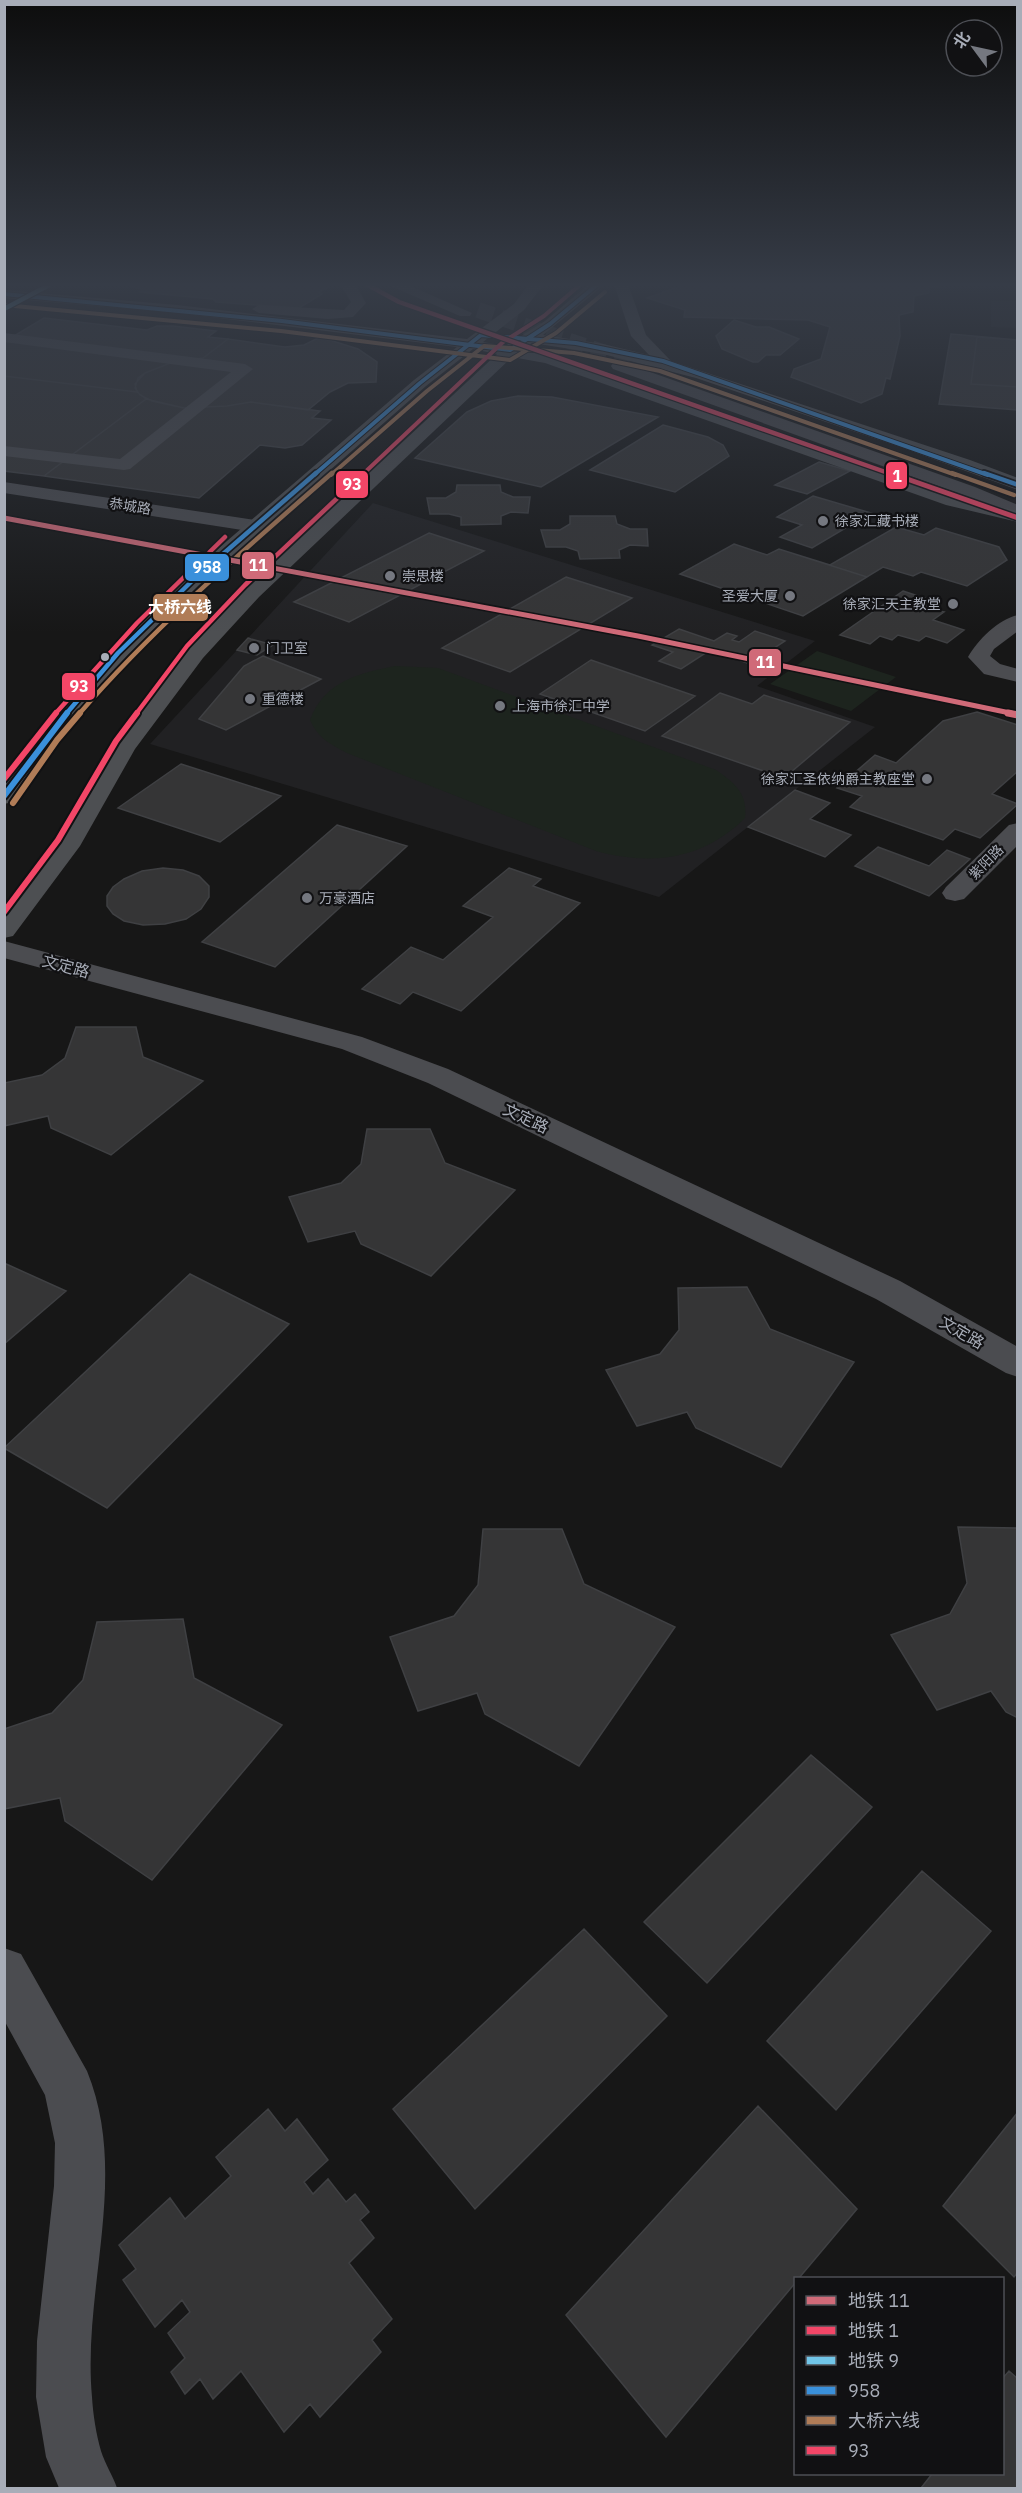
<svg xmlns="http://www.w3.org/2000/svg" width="1022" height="2493" viewBox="0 0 1022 2493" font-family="'IBM Plex Sans','Noto Sans SC',sans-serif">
<rect width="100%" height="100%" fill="#171717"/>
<path fill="#212123" d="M991 301H1017V328L991 327Z
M373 503 815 641 757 686 875 727 659 897 150 744Z"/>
<path fill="#1d241e" d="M817 651 896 677 851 711 770 684Z
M395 666 438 668 716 770C735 783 748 794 745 818 703 860 651 866 596 851L347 753C330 744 318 738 310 720 325 681 357 674 395 666Z"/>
<path fill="#353536" stroke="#3f4043" stroke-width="1.5" d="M132 284H325L329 287 319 292 322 294 299 308 216 302 213 299 140 292 142 289 131 287Z
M938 284 939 287H929V293L914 296 913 312 899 315 900 336 890 379 886 378 882 394 861 403 791 377 794 369 821 359 830 327 808 320 684 317 685 310 647 298 687 284Z
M44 318 147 330 157 326H173L216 331 208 337 228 339 203 358 173 362 145 373 135 384 137 392 4 376V342Z
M734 320 756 327H769L799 339 780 355H766L758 362H753L722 349 716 336Z
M951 334 1018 340V410L939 404Z
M320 337 358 349 377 362 376 382 348 383 330 392 308 410 251 402 227 406 184 408 152 401 140 395 135 388 138 378 145 373 173 362 203 358 228 339 285 347 304 345Z
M977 337 1018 340V387L971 384Z
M4 376 137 392 146 399 44 476 4 471Z
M518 396 552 397 658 417 541 487 415 458 467 412 491 401Z
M146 399 184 408 227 406 251 402 320 411 312 418 331 420 302 445 285 448 260 445 199 498 44 476Z
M663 425 708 437 723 445 729 456 675 492 590 470Z
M819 462 850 471 807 494 775 485Z
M457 485H500L501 492 513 497H530L528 513 511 512 501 516V524L461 525V517L449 514H430L427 498H446L456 492Z
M813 496 871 513 812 548 780 537 802 525 777 517Z
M570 516H615L617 524 630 529H647L648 546 630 545 619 550 620 558 580 559 578 551 566 547H546L541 530H560L570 524Z
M896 527 924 535 936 528 999 547 1007 560 967 586 921 572 913 576 883 567 803 616 680 574 734 544 767 555 779 549 830 565Z
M429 533 484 551 349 622 294 602Z
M734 544 767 555 779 549 867 577 803 616 680 574Z
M566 577 632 598 510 672 442 648Z
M903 591 936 602 924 608 944 612 933 620 964 630 947 643 926 636 919 641 898 635 892 640 880 636 870 644 840 635Z
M679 629 714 641 727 633 737 636 732 640 739 642 755 631 785 641 750 664 710 650 681 669 659 661 673 652 652 645Z
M248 638 251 639 273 645 257 655 237 650Z
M263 656 321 679 226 730 199 719 244 666Z
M591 660 695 696 645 731 540 694Z
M720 693 752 704 764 695 850 722 784 778 662 736Z
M977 712 1018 725V771L992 794 1018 804 980 838 955 829 943 840 850 807 862 796 837 788 875 755 896 763 943 721Z
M181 764 281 796 220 842 118 808Z
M795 790 830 803 810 819 851 835 825 857 748 827Z
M337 825 407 846 275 967 202 942Z
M878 847 929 866 947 850 970 859 929 896 855 866Z
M163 868 183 870 199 876 209 886V897L201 909 186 919 165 924 143 925 124 921 113 914 107 906V896L113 887 124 879 142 871Z
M509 868 541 879 533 886 580 903 461 1011 413 992 400 1004 362 989 411 947 443 960 493 917 463 906Z
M76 1027H136L143 1057 203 1081 111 1155 51 1128 48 1116 4 1126V1083L42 1075 65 1058Z
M367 1129H430L445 1163 515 1190 431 1276 361 1244 355 1231 308 1242 289 1197 341 1183 361 1164Z
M4 1263 66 1291 4 1344Z
M190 1274 289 1324 107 1508 4 1448Z
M747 1287 770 1329 854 1362 781 1467 696 1428 687 1412 637 1426 606 1370 660 1354 679 1330 678 1288Z
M958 1527 1018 1528V1718L1006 1712 991 1691 937 1710 891 1635 950 1614 967 1583Z
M483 1529H562L584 1584 675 1627 579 1766 485 1714 477 1693 418 1711 390 1637 454 1616 478 1585Z
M183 1619 194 1678 282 1725 152 1880 65 1821 60 1798 4 1809V1729L52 1713 83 1680 97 1622Z
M811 1755 872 1807 707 1983 644 1922Z
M922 1871 991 1931 836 2110 767 2041Z
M584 1929 667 2016 475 2209 393 2109Z
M758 2106 857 2209 799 2278H796V2282L666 2437 566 2315Z
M268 2109 285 2131 297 2119 328 2160 304 2182 313 2194 328 2179 346 2202 355 2194 369 2212 360 2220 374 2238 349 2263 392 2319 372 2340 381 2352 320 2417 310 2404 284 2432 241 2371 213 2399 200 2379 185 2394 171 2372 185 2358 168 2333 190 2312 182 2300 155 2327 123 2280 136 2269 119 2245 170 2198 185 2219 231 2176 216 2157Z
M1018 2112V2272L1014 2277 943 2206Z
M1009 2371 1018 2379V2488H921L932 2474H1002V2379Z"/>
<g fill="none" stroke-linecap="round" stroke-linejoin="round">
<path stroke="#343537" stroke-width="16" stroke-dasharray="16 8" stroke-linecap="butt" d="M478 310 632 362"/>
<path fill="#4b4c50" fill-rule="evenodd" d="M4 333 245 364 253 369 130 469 124 470 4 456V446L120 459 231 372 4 342Z
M4 482 255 520 264 526 255 532 4 493Z
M1018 615V631L994 649 990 656 1000 664 1018 669V682L984 674 968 657C978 640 997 620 1018 615Z
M1018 823V845L964 899 955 901 946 899 942 893 946 887 1009 825Z
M4 941 362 1037 448 1069 900 1281 1018 1347V1377L1006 1373 876 1299 428 1083 342 1049 4 958Z
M4 1948 21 1954 87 2071C130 2177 82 2288 92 2397 93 2414 96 2434 101 2451 105 2464 113 2476 117 2488H59L46 2457 36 2397 37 2341 54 2186 55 2143 45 2095 4 2020Z"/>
<path fill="#4a4a4e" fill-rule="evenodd" d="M340 284H355L366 303 353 317 328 319 259 313 252 309 259 305 344 310 351 302Z
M386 284H406L472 313 470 316H460Z
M619 361 975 487 1018 505V517L963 495 613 369 611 366 613 363Z"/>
<path fill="#4d4f52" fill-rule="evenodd" d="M529 284H544L524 310 483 342 505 346 545 321 589 284H605L543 335 603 344 649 355 631 336 614 284H628L646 335 671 361 970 460 1018 478V490L903 448 696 378 603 354 532 343 522 349 555 356 958 497 1018 511V522L946 505 545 363 512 357 259 597 203 658 135 749 80 846 13 936 4 938V911L56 844 116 742 187 648 245 589 497 354 473 349 426 386 199 585 126 658 57 739 13 802 4 804V779L41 729 110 648 185 577 414 380 457 347 177 313 4 298V290L177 305 467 339 514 304Z"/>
<defs>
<path id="bus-1-far2" d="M4 294 282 321 510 350 550 324 598 284
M314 475 420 383 481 335 576 343 663 361 988 475"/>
<path id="bus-1-far1" d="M984 473 1018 485
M66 714 118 653 192 581 316 473"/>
<path id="bus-1" d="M4 796 67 713"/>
<path id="bus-2-far2" d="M4 305 281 331 510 360 556 333 605 292
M331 475 427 391 484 346 574 353 660 371 956 475"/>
<path id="bus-2-far1" d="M952 473 1014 495
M79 714C156 625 244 550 332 473"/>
<path id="bus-2" d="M13 803 57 740 80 713"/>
<path id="bus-3-far2" d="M362 475 503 342 544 316 581 284"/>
<path id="bus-3-far1" d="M55 714 137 623 225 537
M136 714 187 646 245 585 364 473"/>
<path id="bus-3" d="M4 779 56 713
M4 912 58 840 116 741 137 713"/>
</defs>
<use href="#bus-1-far2" stroke="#111113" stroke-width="6"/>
<use href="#bus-1-far1" stroke="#111113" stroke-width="8"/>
<use href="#bus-1" stroke="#111113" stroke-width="10"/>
<use href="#bus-2-far2" stroke="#111113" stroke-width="6"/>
<use href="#bus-2-far1" stroke="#111113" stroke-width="8"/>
<use href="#bus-2" stroke="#111113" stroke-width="10"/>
<use href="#bus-3-far2" stroke="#111113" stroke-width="6"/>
<use href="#bus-3-far1" stroke="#111113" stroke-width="8"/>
<use href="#bus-3" stroke="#111113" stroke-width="10"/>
<use href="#bus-1-far2" stroke="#3a90db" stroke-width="4"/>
<use href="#bus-1-far1" stroke="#3a90db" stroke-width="4.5"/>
<use href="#bus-1" stroke="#3a90db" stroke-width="6"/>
<use href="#bus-2-far2" stroke="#b07c57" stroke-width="4"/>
<use href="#bus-2-far1" stroke="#b07c57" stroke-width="4.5"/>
<use href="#bus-2" stroke="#b07c57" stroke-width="6"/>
<use href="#bus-3-far2" stroke="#f34667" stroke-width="4"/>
<use href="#bus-3-far1" stroke="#f34667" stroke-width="4.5"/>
<use href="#bus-3" stroke="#f34667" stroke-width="6"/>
<defs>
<path id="metro-1-far1" d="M4 518 638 636 1015 714"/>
<path id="metro-1" d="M1008 713 1018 715"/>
<path id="metro-2-far1" d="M366 284 399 302 894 475"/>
<path id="metro-2" d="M890 473 1018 518"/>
<path id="metro-3" d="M4 309 51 284"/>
</defs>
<use href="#metro-1-far1" stroke="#111113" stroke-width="8"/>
<use href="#metro-1" stroke="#111113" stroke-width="10"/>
<use href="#metro-2-far1" stroke="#111113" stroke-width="7"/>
<use href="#metro-2" stroke="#111113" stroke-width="8"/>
<use href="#metro-3" stroke="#111113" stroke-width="7"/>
<use href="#metro-1-far1" stroke="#d06a78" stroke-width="5"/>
<use href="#metro-1" stroke="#d06a78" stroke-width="7"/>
<use href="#metro-2-far1" stroke="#f34667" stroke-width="4.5"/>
<use href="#metro-2" stroke="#f34667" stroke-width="5"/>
<use href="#metro-3" stroke="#71c5e8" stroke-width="4.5"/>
</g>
<linearGradient id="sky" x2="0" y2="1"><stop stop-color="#0d0d0d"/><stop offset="0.45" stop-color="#363c47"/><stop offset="1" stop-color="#363c47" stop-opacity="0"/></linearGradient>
<rect width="1022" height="633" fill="url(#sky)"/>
<g fill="#757880" stroke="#111113" stroke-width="2">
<circle cx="823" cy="521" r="6"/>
<circle cx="390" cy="576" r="6"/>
<circle cx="790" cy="596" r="6"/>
<circle cx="953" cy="604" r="6"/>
<circle cx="254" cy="648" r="6"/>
<circle cx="250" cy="699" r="6"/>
<circle cx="500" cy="706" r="6"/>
<circle cx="927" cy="779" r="6"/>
<circle cx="307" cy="898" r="6"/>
</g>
<circle fill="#a8adb8" stroke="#111113" stroke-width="2" cx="105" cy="657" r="5"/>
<g text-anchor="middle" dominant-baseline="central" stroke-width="4.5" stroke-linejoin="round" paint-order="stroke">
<g font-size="14" fill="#a8adb8" stroke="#111113">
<text transform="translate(130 506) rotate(9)">恭城路</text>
<text transform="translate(986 862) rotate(-45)">紫阳路</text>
</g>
<g font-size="14" fill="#a8adb8" stroke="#111113" text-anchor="start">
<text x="835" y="521">徐家汇藏书楼</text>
<text x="402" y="576">崇思楼</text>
<text x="778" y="596" text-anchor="end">圣爱大厦</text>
<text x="941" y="604" text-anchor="end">徐家汇天主教堂</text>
<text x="266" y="648">门卫室</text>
<text x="262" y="699">重德楼</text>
<text x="512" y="706">上海市徐汇中学</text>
<text x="915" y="779" text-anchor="end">徐家汇圣依纳爵主教座堂</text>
<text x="319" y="898">万豪酒店</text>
</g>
<g font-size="16" fill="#a8adb8" stroke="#111113">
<text transform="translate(66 966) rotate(15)">文定路</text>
<text transform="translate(526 1118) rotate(25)">文定路</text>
<text transform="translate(962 1332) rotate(30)">文定路</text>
</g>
</g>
<g stroke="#111113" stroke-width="2">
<rect x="885" y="461" width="23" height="29" rx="6" fill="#f34667"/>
<rect x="335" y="470" width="34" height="29" rx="6" fill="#f34667"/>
<rect x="241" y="551" width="34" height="29" rx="6" fill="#d06a78"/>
<rect x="184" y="553" width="46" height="29" rx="6" fill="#3a90db"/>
<rect x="152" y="593" width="57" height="29" rx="6" fill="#b07c57"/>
<rect x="748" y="648" width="34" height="29" rx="6" fill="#d06a78"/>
<rect x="61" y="672" width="35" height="29" rx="6" fill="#f34667"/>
</g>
<g font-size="16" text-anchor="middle" font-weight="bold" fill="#fff">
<text x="897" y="482">1</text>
<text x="352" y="490">93</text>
<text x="258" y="571">11</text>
<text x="207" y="573">958</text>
<text x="180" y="613">大桥六线</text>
<text x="765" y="668">11</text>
<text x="79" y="692">93</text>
</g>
<rect width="1022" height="2493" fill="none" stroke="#a8adb8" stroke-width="12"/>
<rect x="794" y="2277" width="210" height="198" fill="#111113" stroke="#4d4f55" stroke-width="1.5"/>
<rect x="806" y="2296" width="30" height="9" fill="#d06a78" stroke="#4d4f55" stroke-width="1.5"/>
<text x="848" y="2307" font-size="18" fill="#a8adb8">地铁 11</text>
<rect x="806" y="2326" width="30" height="9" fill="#f34667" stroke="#4d4f55" stroke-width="1.5"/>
<text x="848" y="2337" font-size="18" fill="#a8adb8">地铁 1</text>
<rect x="806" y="2356" width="30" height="9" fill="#71c5e8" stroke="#4d4f55" stroke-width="1.5"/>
<text x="848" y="2367" font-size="18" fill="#a8adb8">地铁 9</text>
<rect x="806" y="2386" width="30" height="9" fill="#3a90db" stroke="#4d4f55" stroke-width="1.5"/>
<text x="848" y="2397" font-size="18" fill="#a8adb8">958</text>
<rect x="806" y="2416" width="30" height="9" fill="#b07c57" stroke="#4d4f55" stroke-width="1.5"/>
<text x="848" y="2427" font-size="18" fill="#a8adb8">大桥六线</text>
<rect x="806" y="2446" width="30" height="9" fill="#f34667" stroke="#4d4f55" stroke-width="1.5"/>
<text x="848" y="2457" font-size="18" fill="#a8adb8">93</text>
<g transform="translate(974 48) rotate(303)"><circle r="28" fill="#111113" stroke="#4d4f55" stroke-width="1.5"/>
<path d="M0-4.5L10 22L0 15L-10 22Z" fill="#757880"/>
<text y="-9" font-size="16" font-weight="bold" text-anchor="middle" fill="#a8adb8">北</text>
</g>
</svg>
